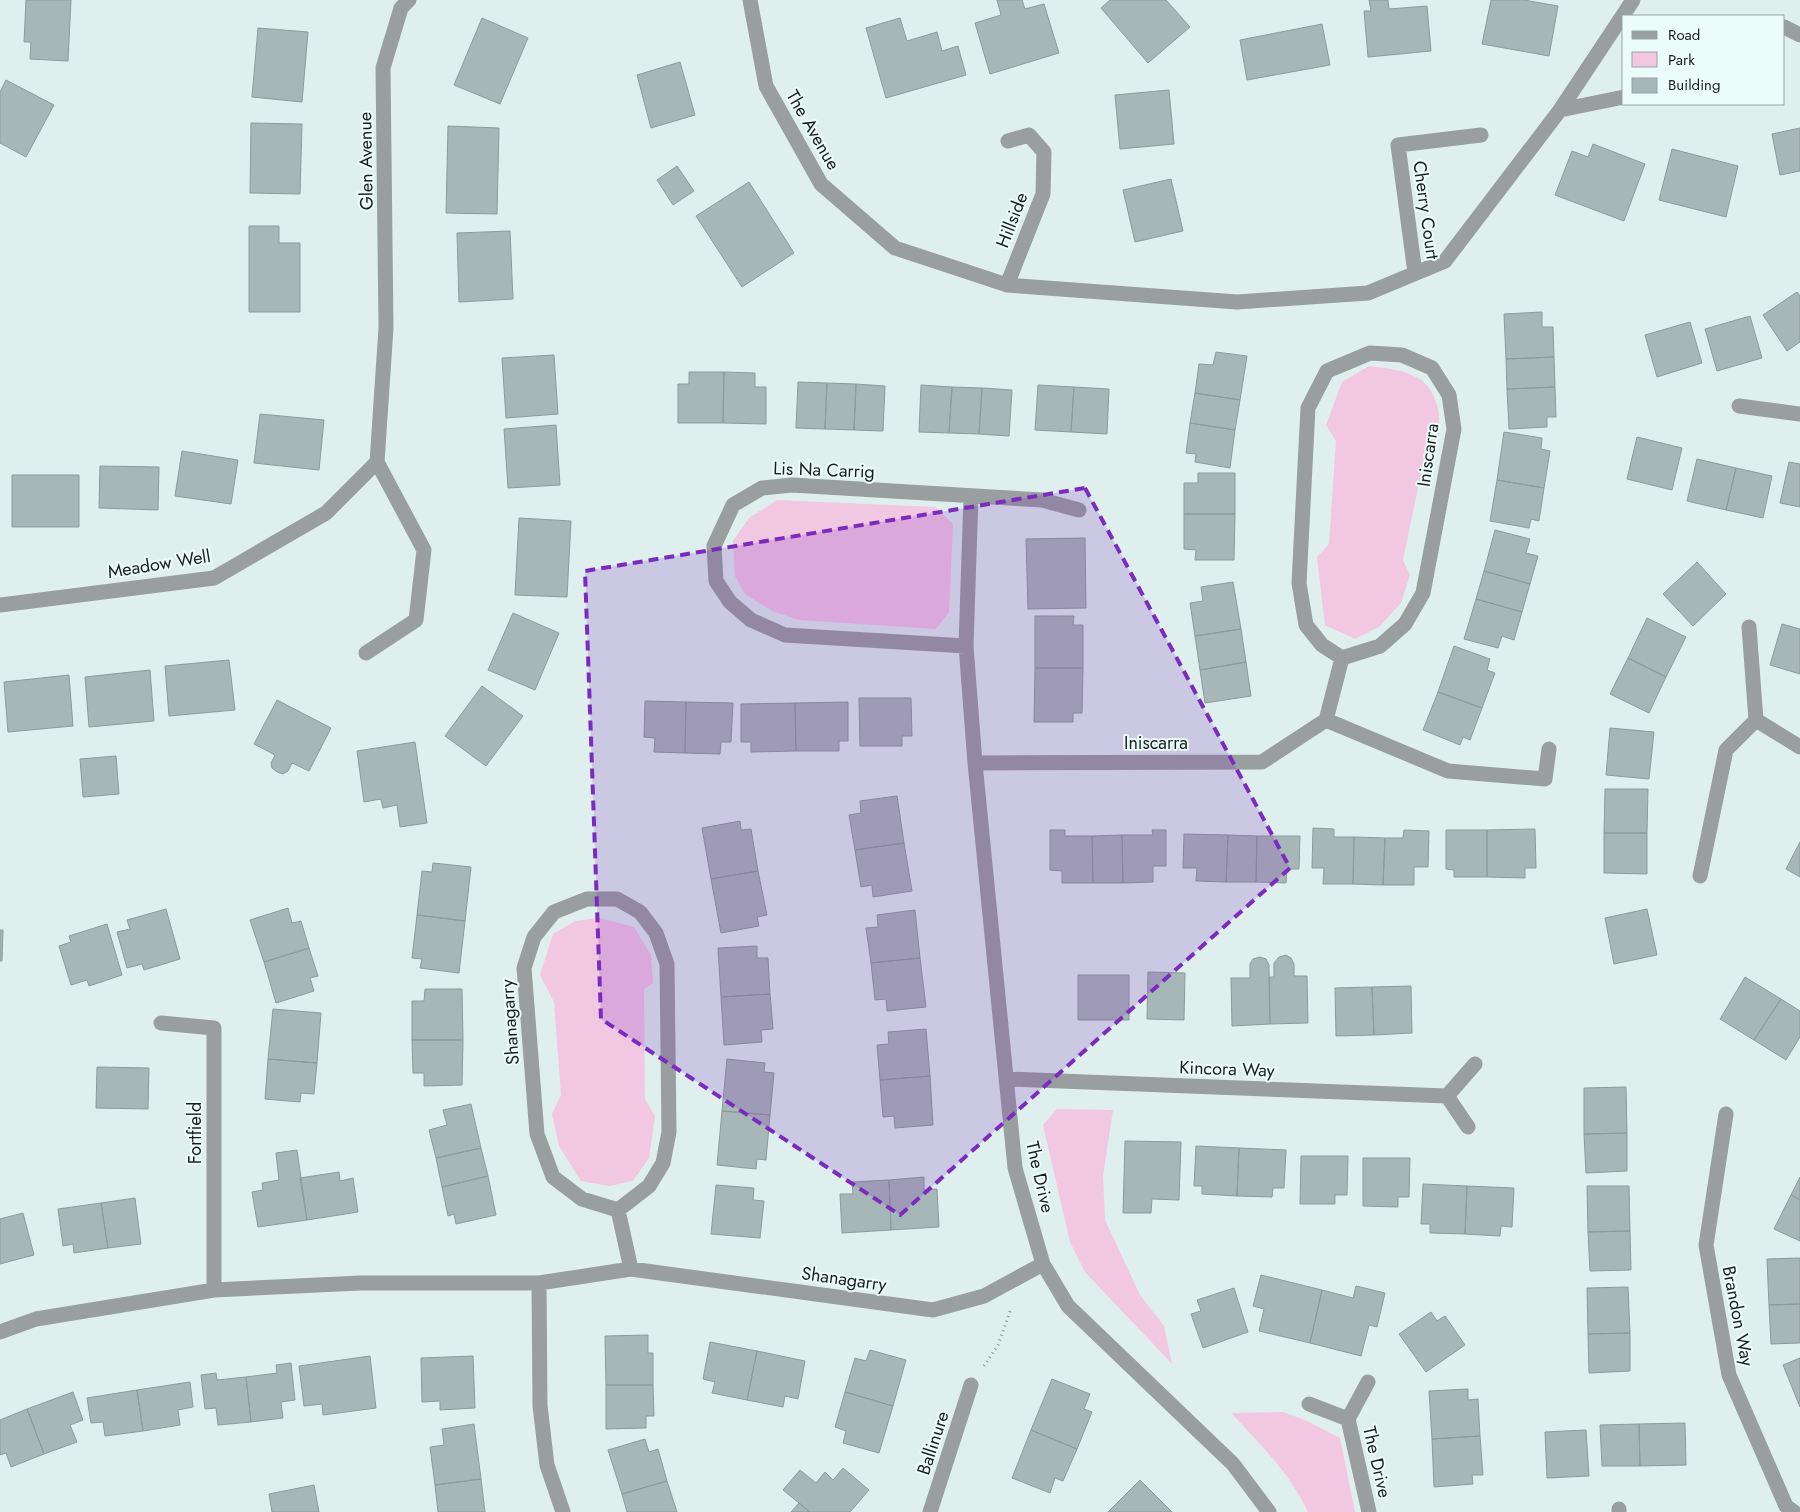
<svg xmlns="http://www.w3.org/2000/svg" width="1800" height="1512" viewBox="0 0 1800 1512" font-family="Jost,sans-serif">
<rect width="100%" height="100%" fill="#dfefee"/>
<path fill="#f2c7e1" d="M1369 366C1401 370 1430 372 1438 409 1440 418 1439 428 1439 437L1426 449 1403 560 1410 575 1401 603 1379 627 1355 639 1325 625 1317 557 1329 544 1336 441 1326 425 1342 382Z
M777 500 935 507 953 524 949 612 936 629 799 620 772 611 745 594 735 576 733 541 749 518Z
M599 918 634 927 651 955 653 983 644 989 645 1099 655 1116 649 1158 633 1181 609 1186 581 1181 559 1146 552 1114 561 1095 554 1002 540 975 553 934 575 921Z
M1057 1109 1113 1110 1103 1176 1105 1220 1140 1295 1164 1326 1172 1364 1085 1272 1070 1242 1043 1125Z
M1283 1412 1305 1420 1340 1438 1355 1512H1308C1290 1473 1260 1444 1231 1413Z"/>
<path fill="#a7b6b6" stroke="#8d9b9b" d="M26 0H71L68 61 30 59 31 42H24Z
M997 0H1022L1025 9 1044 4 1059 53 990 74 975 23 1001 15Z
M1110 0H1166L1190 27 1148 63 1101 8Z
M1369 0H1388L1389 9 1427 6 1431 51 1368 57 1364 11H1371Z
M1491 0H1524L1558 6 1549 56 1482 44Z
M482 18 528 38 500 104 454 85Z
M900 18 907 41 937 32 942 51 958 46 966 75 886 98 866 28Z
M1322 24 1330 65 1247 80 1240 40Z
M258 28 308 32 302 102 252 97Z
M680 62 695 115 651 128 637 75Z
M6 80 54 105 26 157 0 143V92Z
M1169 90 1174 144 1120 149 1115 95Z
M251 123 302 124 300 194 250 193Z
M448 126 499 128 497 214 446 213Z
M1800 128V171L1780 175 1772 134Z
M1593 144 1645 164 1624 221 1555 195 1572 151 1588 157Z
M1672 149 1738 166 1726 217 1659 200Z
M677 166 694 191 673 205 657 180Z
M1171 179 1183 231 1135 242 1123 190Z
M749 182 794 253 742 287 696 216Z
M249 226H279V243H300V312H249Z
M510 231 513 299 459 302 457 233Z
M1797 292 1800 296V342L1787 351 1763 315Z
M1542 312V327H1553L1554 357 1506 359 1504 314Z
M1750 316 1762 358 1717 371 1705 329Z
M1690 322 1702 363 1657 377 1645 335Z
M1216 352 1247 356 1240 400 1195 393 1199 364 1213 365Z
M554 355 558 414 506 418 502 358Z
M1554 357 1555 387 1507 389 1506 359Z
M689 372H724L723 423H678V384H689Z
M724 372 755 373V387H766V424L723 423Z
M798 382 827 383 825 429 796 428Z
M827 383 856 384 854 430 825 429Z
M856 384 885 386 883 431 854 430Z
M921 385 952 387 949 433 919 432Z
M1038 385 1074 387 1071 432 1035 430Z
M952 387 982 388 979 434 949 433Z
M1074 387 1109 389 1107 434 1071 432Z
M1555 387 1556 417H1547V427L1509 429 1507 389Z
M982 388 1012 390 1009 436 979 434Z
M1195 393 1240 400 1235 430 1190 423Z
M260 414 324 420 319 470 254 463Z
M1190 423 1235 430 1230 468 1195 462 1196 454 1186 453Z
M556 425 560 485 508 488 504 429Z
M1504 432 1542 438 1541 449 1550 451 1544 488 1497 480Z
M1637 437 1682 448 1672 490 1627 479Z
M182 451 238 460 231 504 175 496Z
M1697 459 1736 468 1726 510 1687 501Z
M1789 462 1800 464V507L1780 503Z
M100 466 159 467 158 510 99 508Z
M1736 468 1772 476 1763 518 1726 510Z
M1198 473H1235V514H1184V483H1198Z
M12 475H79V527H12Z
M1497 480 1544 488 1539 521 1531 519 1529 528 1490 521Z
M1184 514H1235L1234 560H1195L1196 550 1184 549Z
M519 518 571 521 567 597 515 595Z
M1495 530 1530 539 1526 553 1538 556 1530 584 1484 571Z
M1085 538 1086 608 1028 609 1026 539Z
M1697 562 1726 594 1693 626 1663 594Z
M1484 571 1530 584 1522 612 1476 599Z
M1233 582 1241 629 1195 636 1190 603 1203 601 1201 587Z
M1476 599 1522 612 1514 640 1502 636 1498 648 1464 639Z
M513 613 559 633 535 690 488 670Z
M1035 616H1074L1073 625H1083V668H1035Z
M1647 618 1686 637 1666 677 1628 658Z
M1782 624 1800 629V674L1770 665Z
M1241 629 1246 662 1200 670 1195 636Z
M1454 646 1490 659 1487 670 1495 673 1482 708 1438 692Z
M1628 658 1666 677 1649 713 1610 694Z
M229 660 235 710 169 716 165 666Z
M1246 662 1251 696 1205 703 1200 670Z
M1035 668H1083L1082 713H1073V722H1034Z
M150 670 154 721 89 727 85 677Z
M69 675 73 726 8 732 4 682Z
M482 686 523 716 486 766 445 736Z
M1438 692 1482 708 1470 740 1463 737 1460 745 1423 730Z
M859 698H911L912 736H902V746H860Z
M277 700 331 728 309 771 292 763 288 771 283 774 277 772 272 768 271 763 275 755 254 744Z
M645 701 686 702 685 753 654 752 655 738 644 737Z
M686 702 733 703 731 742H721L720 754 685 753Z
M848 702V741H839V751H796L795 703Z
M795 703 796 751 751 752V742H741V704Z
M1610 728 1654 732 1649 779 1606 775Z
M415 742 427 823 400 827 397 805 383 808 381 799 364 802 357 751Z
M116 756 119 794 83 797 80 759Z
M1605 789H1648L1647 833H1604Z
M897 796 904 843 855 850 849 815 861 813 860 801Z
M740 821 741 830 751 829 758 871 711 879 702 828Z
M1313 828 1334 829V837H1354L1353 884H1323L1324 868H1312Z
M1535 829 1536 868H1525V878L1487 877V830Z
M1050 830H1065V836H1092L1093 883H1062V871L1050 870Z
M1152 830H1166V866H1153V882L1123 883 1122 835H1153Z
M1404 830 1429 831 1428 867H1414V885H1383L1385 838H1403Z
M1446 830H1487V877H1454V870L1446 869Z
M1604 833H1647V874L1604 873Z
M1184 834 1228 835 1226 882 1196 881 1197 868H1183Z
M1122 835 1123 883H1093L1092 836Z
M1228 835 1257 836 1256 882H1226Z
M1257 836H1300L1299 869H1287L1286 883 1256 882Z
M1354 837 1385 838 1383 885 1353 884Z
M1800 842V877L1786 869Z
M904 843 912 891 873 897 872 885 861 887 855 850Z
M433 863 471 867 465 921 417 915 422 871 432 872Z
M758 871 767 915 757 917 759 926 721 933 711 879Z
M288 908 292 923 301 921 309 948 264 962 250 920Z
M166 909 180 959 144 970 142 964 127 968 117 932 130 929 127 920Z
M1647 909 1657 955 1614 964 1605 918Z
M915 910 920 958 871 963 866 928 878 927 877 915Z
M417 915 465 921 459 973 420 968 422 959 412 958Z
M107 924 122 975 89 986 87 980 71 985 59 946 71 942 69 936Z
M0 930H3L2 961H0Z
M757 946V958H768L770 994 721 997 718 948Z
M309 948 318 976 310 978 314 991 276 1003 264 962Z
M1286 955 1291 958 1294 964V976H1307L1308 1023 1270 1024 1269 977H1274V963L1279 957Z
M1260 957 1266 959 1269 965 1270 1024 1232 1026 1231 978H1250V964L1253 959Z
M920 958 926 1007 887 1011 886 999 875 1000 871 963Z
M1148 972 1185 973 1184 1020 1147 1019Z
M1078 975H1129V1020H1078Z
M1745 977 1781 999 1754 1040 1720 1019Z
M1411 986 1412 1033 1374 1035 1372 987Z
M1372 987 1374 1035 1336 1036 1335 988Z
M425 989H462L463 1040H412V1001H424Z
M770 994 773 1029 761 1030 762 1042 724 1045 721 997Z
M1781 999 1800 1011V1037L1786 1060 1754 1040Z
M273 1009 321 1013 317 1063 268 1059Z
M926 1029 930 1076 880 1080 877 1045 889 1044 888 1032Z
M412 1040H463L462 1085 424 1086V1073H413Z
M268 1059 317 1063 314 1094 301 1093 300 1102 265 1099Z
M727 1059 765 1063 764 1072 774 1073 770 1115 722 1111Z
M97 1067 149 1068 148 1109 96 1108Z
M930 1076 933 1125 895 1128 894 1116 883 1117 880 1080Z
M1626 1087 1627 1133 1584 1134V1088Z
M471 1104 481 1148 436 1158 429 1130 447 1125 443 1110Z
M722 1111 770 1115 766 1160 757 1159 756 1169 717 1165Z
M1627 1133V1171L1586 1173 1584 1134Z
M1125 1141 1181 1142 1179 1200 1152 1199 1151 1213H1123Z
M1196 1146 1239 1148 1237 1196 1202 1194V1186H1194Z
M481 1148 488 1176 442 1187 436 1158Z
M1239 1148 1286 1150 1284 1188H1273L1272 1197 1237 1196Z
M297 1150 307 1220 258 1227 252 1192 263 1190 262 1183 279 1180 276 1153Z
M1301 1156H1348L1347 1195H1335V1204H1300Z
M1363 1158H1410L1409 1197H1398V1207L1363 1206Z
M339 1172 340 1181 353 1178 358 1212 307 1220 300 1178Z
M488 1176 496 1215 456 1224 454 1214 448 1216 442 1187Z
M924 1177V1190L937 1189 939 1227 891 1230 889 1180Z
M1800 1177V1200L1791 1195Z
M889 1180 891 1230 842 1233 840 1194H853L852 1182Z
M1423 1184 1467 1186 1465 1234 1430 1233V1224H1421Z
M716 1185 754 1188 753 1200 764 1201 760 1238 711 1234Z
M1467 1186 1514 1188 1512 1227 1501 1226 1500 1236 1465 1234Z
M1587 1186H1629L1630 1231 1588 1232Z
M1791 1195 1800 1200V1241L1774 1229Z
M135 1198 141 1244 108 1248 101 1203Z
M101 1203 108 1248 74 1253 73 1244 63 1246 58 1209Z
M23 1213 34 1255 0 1264V1219Z
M1630 1231 1631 1270 1590 1271 1588 1232Z
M1800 1258V1304L1769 1305 1767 1259Z
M1261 1275 1322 1290 1310 1343 1259 1331 1264 1309 1253 1306Z
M1356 1286 1385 1293 1377 1327 1369 1325 1361 1356 1310 1343 1322 1290 1353 1298Z
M1628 1287 1630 1333 1588 1334 1587 1288Z
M1234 1288 1248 1332 1203 1348 1191 1314 1201 1311 1197 1300Z
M1800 1304V1343L1771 1344 1769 1305Z
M1431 1312 1437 1321 1445 1316 1465 1345 1426 1372 1399 1334Z
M1630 1333V1371L1589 1373 1588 1334Z
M648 1335V1353H653V1385H606L605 1336Z
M710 1342 757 1351 747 1400 712 1393 715 1382 703 1379Z
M870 1350 906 1360 893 1406 845 1392 855 1358 866 1361Z
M757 1351 805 1361 798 1399 785 1396 783 1407 747 1400Z
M370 1356 376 1408 323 1415 322 1404 304 1406 299 1366Z
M473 1356 475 1408 440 1410V1401L422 1402 421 1358Z
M1800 1358V1407L1783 1365Z
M291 1363 295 1400 281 1402 283 1418 251 1422 246 1377 277 1373 276 1365Z
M216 1373 217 1380 246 1377 251 1422 218 1425 216 1408 205 1409 201 1375Z
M1052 1379 1090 1394 1084 1409 1092 1412 1077 1449 1031 1430Z
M190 1382 193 1407 178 1410 180 1425 143 1431 137 1390Z
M606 1385H653L654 1416H646V1428L606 1429Z
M1468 1389V1400L1478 1399 1480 1436 1432 1439 1429 1391Z
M137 1390 143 1431 105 1436 103 1422 91 1423 87 1398Z
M73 1392 83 1420 70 1425 77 1442 44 1454 27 1409Z
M845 1392 893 1406 879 1453 843 1443 846 1431 835 1427Z
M27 1409 44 1454 11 1467 6 1453 0 1455V1420Z
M1685 1423 1686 1465 1640 1466 1639 1424Z
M474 1424 481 1479 435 1485 430 1447 444 1445 442 1429Z
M1639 1424 1640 1466H1602L1600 1425Z
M1031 1430 1077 1449 1063 1481 1055 1478 1050 1493 1012 1478Z
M1586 1430 1589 1476 1547 1478 1545 1432Z
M1480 1436 1483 1475H1472L1473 1484 1434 1487 1432 1439Z
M645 1439 649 1452 658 1449 667 1481 622 1494 608 1450Z
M843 1468 869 1490 850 1512H810L783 1490 800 1470 816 1483 825 1472 833 1480Z
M481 1479 485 1512H438L435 1485Z
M1140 1480 1172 1512H1108Z
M667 1481 677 1512H627L622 1494Z
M314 1485 319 1512H272L269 1494Z
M799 1503 810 1512H791Z"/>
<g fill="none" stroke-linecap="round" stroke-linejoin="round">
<path stroke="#8b9796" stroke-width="3" stroke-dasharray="1 4" stroke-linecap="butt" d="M984 1366 998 1345 1011 1309"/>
<path stroke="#989f9e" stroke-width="15" d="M750 0 766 86 821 184 895 248 1007 285 1237 302 1368 293 1445 261 1560 110 1633 0
M1784 27 1800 35
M1560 110 1624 97
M1415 273 1398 145 1481 135
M1007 285 1043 194 1044 152 1029 135 1008 141
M1739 406 1800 414
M971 496 966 646 975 763 1015 1168 1043 1264 1068 1306 1233 1464 1269 1512
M0 605 214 578 326 513 377 462
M1749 627 1756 720
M966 646 785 635 751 620 730 602 716 581 714 546 733 505 762 488 792 485 1042 500 1079 510
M366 653 416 620 424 550 377 462 386 328 383 68 401 8 409 0
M1326 720 1448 771 1545 779 1549 749
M1756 720 1800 747
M975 763 1262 762 1326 720 1342 658 1380 646 1405 624 1423 593 1454 429 1449 395 1432 368 1402 355 1370 353 1327 371 1308 408 1299 583 1306 625 1322 645 1342 658
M1700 876 1726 750 1756 720
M161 1023 214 1028V1290
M1007 1079 1447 1096 1468 1127
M1447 1096 1475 1064
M1726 1114 1706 1245 1729 1375 1786 1506 1794 1512
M618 1210 649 1186 663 1163 669 1132 667 964 656 933 640 912 617 899H587L554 912 534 937 524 968 537 1134 553 1177 582 1199 618 1210 631 1269
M539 1283 540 1406 547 1465 563 1512
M0 1332 36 1319 214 1290 360 1283H539L631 1269 933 1310 984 1296 1043 1264
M1309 1404 1348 1419 1369 1512
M1348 1419 1368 1382
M1619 1509V1512
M930 1512 971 1385"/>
</g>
<path fill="#7b2cbf" fill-opacity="0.2" stroke="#7b2cbf" stroke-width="4" stroke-dasharray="10 6" stroke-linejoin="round" d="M1085 488 1290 868 900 1215 601 1019 585 571Z"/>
<g text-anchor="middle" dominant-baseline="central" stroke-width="4" stroke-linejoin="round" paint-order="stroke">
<g font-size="18" fill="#191e1e" stroke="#ecfcfb">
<text transform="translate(813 130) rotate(60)">The Avenue</text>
<text transform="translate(366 161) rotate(-91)">Glen Avenue</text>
<text transform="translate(1426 210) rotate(82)">Cherry Court</text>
<text transform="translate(1012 220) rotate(-69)">Hillside</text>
<text transform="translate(1428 455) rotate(-82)">Iniscarra</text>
<text transform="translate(824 470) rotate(2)">Lis Na Carrig</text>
<text transform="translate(159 564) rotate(-9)">Meadow Well</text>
<text x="1156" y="743">Iniscarra</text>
<text transform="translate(510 1022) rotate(-94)">Shanagarry</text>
<text transform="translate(1227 1069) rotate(2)">Kincora Way</text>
<text transform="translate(195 1133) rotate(-90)">Fortfield</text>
<text transform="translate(1040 1177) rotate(77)">The Drive</text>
<text transform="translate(844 1279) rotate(8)">Shanagarry</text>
<text transform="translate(1738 1316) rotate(79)">Brandon Way</text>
<text transform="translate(933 1443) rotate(-72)">Ballinure</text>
<text transform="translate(1377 1462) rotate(77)">The Drive</text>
</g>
</g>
<rect x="1622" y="15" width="162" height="90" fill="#ecfcfb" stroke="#98a3a3"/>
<rect x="1632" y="31" width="25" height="8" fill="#989f9e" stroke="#98a3a3"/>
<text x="1668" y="40" font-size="15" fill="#191e1e">Road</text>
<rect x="1632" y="52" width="25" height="15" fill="#f2c7e1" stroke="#98a3a3"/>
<text x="1668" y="65" font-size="15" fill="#191e1e">Park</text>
<rect x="1632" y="78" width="25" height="15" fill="#a7b6b6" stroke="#98a3a3"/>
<text x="1668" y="90" font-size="15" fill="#191e1e">Building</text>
</svg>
